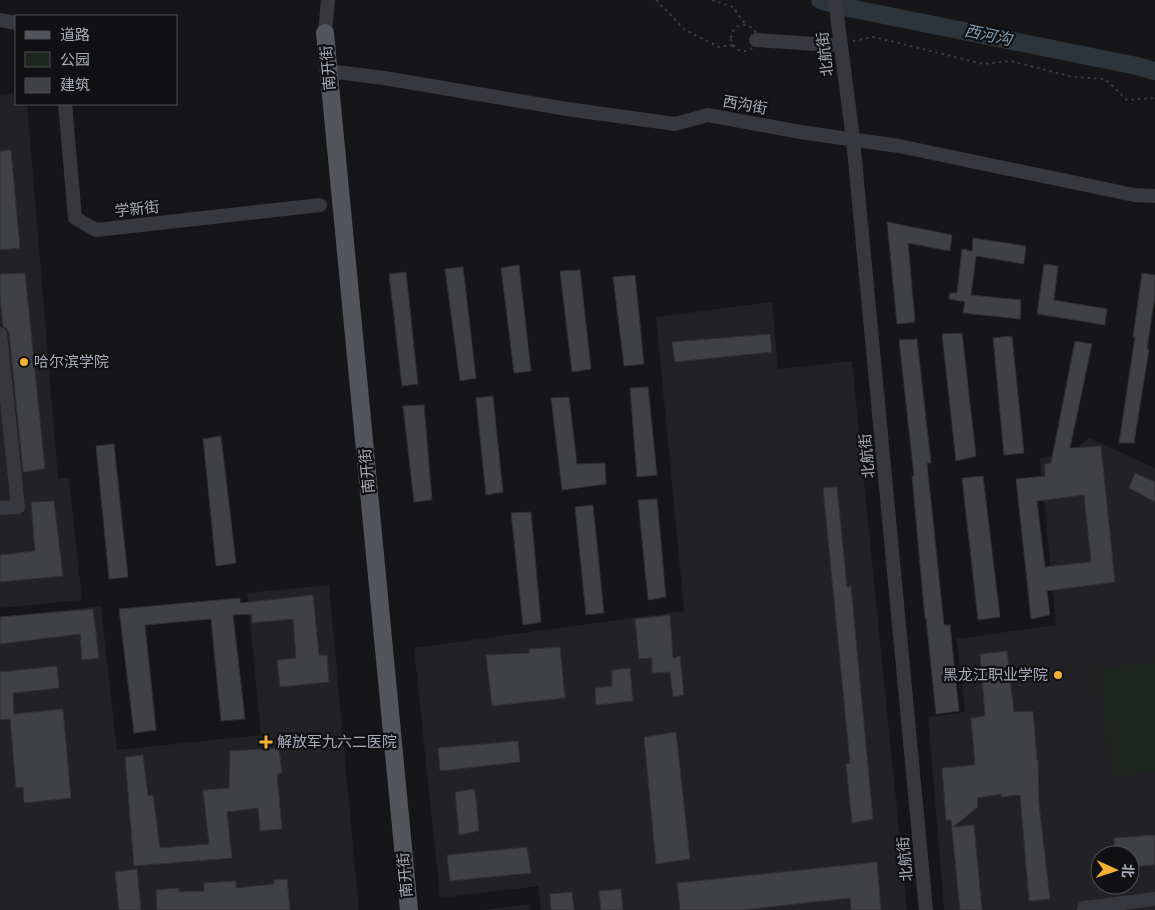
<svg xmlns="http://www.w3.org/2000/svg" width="1155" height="910" viewBox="0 0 1155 910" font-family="'Fira Sans','Noto Sans SC',sans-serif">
<rect width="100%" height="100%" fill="#161618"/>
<path fill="#222225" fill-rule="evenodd" d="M16 93V104H27L58 478H69L82 600 0 608V95Z
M772 302 778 369 852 361 907 910H541L538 886 440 898 414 648 684 611 656 317Z
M1089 438 1155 468V910H944L928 717 965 712 957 639 1056 625 1040 458 1072 452ZM1100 855H1130V885H1100Z
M329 585 359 910H0V617L101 606 117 750 261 735 247 593Z
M530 904 531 910H484Z"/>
<path fill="#1e261f" d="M1155 663V771L1111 776 1101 669Z"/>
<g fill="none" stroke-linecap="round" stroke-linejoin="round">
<path stroke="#2c353c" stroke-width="18" d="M820 0 844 7 1137 66 1155 71"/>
</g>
<path fill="#404145" stroke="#303034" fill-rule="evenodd" d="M11 150 20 248 0 250V151Z
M887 222 952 235 950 251 908 243 915 322 897 324Z
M973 238 1026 246 1024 264 976 256 971 295 1021 300 1020 319 963 313 965 302 949 299 950 293H957L962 249 972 251Z
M1044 264 1058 266 1054 300 1107 309 1105 325 1037 314Z
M519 265 531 371 514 373 501 268Z
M463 267 476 378 460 381 445 269Z
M580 270 591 369 572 372 560 271Z
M406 272 418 384 402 386 389 274Z
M25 273 45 469 23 472 9 333 7 329 3 326 0 299V274Z
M1142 273 1155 275V295L1147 349H1149L1134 443H1119L1135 337H1133Z
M635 275 644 364 624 366 613 277Z
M962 333 976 456 956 461 942 334Z
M770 334 772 352 675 362 672 342Z
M1012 336 1024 453 1004 455 993 338Z
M917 339 931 463H927L944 625H950L959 711 936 714 926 618 925 619 912 476H914L899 340Z
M1075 341 1092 344 1070 448 1101 446 1115 582 1047 591 1050 615 1031 619 1016 479 1045 476V464L1051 463ZM1084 495 1091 562 1045 567 1037 501Z
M648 387 657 475 637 477 630 388Z
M493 396 503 492 486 495 476 398Z
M569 397 577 464 605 463 606 484 562 490 551 398Z
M424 405 432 500 414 502 403 406Z
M221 436 236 563 216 566 203 439Z
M114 444 128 577 109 579 96 446Z
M1135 473 1155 482V502L1129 488Z
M983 476 1000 617 978 620 962 478Z
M837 487 847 587 851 586 873 819 852 823 846 764 850 763 823 488Z
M657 499 666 597 648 600 638 500Z
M54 501 63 576 0 582V555L35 551 31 502Z
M593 505 604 613 586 615 575 507Z
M531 512 541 622 523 625 511 513Z
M313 595 319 655H327L329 682 280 687 277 660 296 658 293 619 252 623V614L233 615 245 719 221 721 211 619 145 625 156 730 134 733 119 609 240 598V603Z
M93 609 99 658 82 660 80 634 0 644V617Z
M670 615 673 658 680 656 684 695 673 697 670 672 652 673V658L639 659 635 619Z
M560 647 565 698 492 706 486 655 529 653V649Z
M1007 651 1014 712 1033 711 1037 760H1038L1039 804 1050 899 1029 901 1020 795 1001 797V794L977 798 978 807 953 827 974 825 982 910H960L951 820H946L942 768 975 765 971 718 985 716 980 654Z
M57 666 59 688 13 693 14 714 63 709 71 798 24 803 23 787 16 788 10 719 0 720V672Z
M630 668 633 701 596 705 595 688 612 686V670Z
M676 732 690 859 656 864 644 737Z
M518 741 520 762 440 771 438 748Z
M279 748 282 773 277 774 282 829 260 831 258 808 227 812 232 858 134 866 125 757 143 755 148 796 153 795 160 848 209 844 203 790 229 788 230 751Z
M475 789 479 831 459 835 455 792Z
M1155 835V865L1130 867V855H1114V838Z
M527 847 531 873 450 881 447 855Z
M877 862 881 910H851L850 898 742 910H680L677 883Z
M137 869 141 910H119L115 872Z
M287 879 290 910H157L156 890 179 888V892L204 891V883L236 881V888L274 884V880Z
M621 889 623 910H601L599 891Z
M572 892 574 910H551L550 894Z"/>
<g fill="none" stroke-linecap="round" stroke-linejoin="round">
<path stroke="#3d3f44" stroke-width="2" stroke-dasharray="2.5 4" stroke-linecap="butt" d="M656 0 685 30 719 47 734 45
M712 0 733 7 746 25
M731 38a13 13 0 1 1 26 0a13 13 0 1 1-26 0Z
M853 41 874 37 983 64 1011 61 1073 77 1105 79 1127 100 1155 98"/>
<path stroke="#37383d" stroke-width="14" d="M835 0 853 139 926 910
M0 20 16 23
M325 33 328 0
M756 40 831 45
M328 71 384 78 567 109 675 124 708 115 800 132 899 146 1134 195 1155 196
M65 104 75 218 96 230 320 205
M0 334 18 507 0 508
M1084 910V908L1155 899"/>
<path stroke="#53555c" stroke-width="18" d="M325 33 409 910"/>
</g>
<g fill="#f2b134" stroke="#111113" stroke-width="2">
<circle cx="24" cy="362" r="5"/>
<circle cx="1058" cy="675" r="5"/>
<path d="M263.5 734.5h5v5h5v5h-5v5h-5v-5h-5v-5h5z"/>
</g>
<g text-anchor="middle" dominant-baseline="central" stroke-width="4.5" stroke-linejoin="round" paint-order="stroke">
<g font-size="15" fill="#a8adb8" stroke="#111113">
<text transform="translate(825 54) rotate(-97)">北航街</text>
<text transform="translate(328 68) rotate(-95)">南开街</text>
<text transform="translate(745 105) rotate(10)">西沟街</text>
<text transform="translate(137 209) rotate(-6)">学新街</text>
<text transform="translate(867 456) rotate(-95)">北航街</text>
<text transform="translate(367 471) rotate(-95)">南开街</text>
<text transform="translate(905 859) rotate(-95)">北航街</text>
<text transform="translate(405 875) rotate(-95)">南开街</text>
</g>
<g font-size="15" fill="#a8adb8" stroke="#111113" text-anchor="start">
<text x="34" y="362">哈尔滨学院</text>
<text x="1048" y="675" text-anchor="end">黑龙江职业学院</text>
<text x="277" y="742">解放军九六二医院</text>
</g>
<g font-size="16" font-style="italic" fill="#7f9bb3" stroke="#111113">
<text transform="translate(988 35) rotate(12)">西河沟</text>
</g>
</g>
<rect x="15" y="15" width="162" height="90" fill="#111113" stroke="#4d4f55"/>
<rect x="25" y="31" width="25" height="8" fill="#53555c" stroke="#4d4f55"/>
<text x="60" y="40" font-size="15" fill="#a8adb8">道路</text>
<rect x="25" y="52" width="25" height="15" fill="#1e261f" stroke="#4d4f55"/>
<text x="60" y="65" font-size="15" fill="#a8adb8">公园</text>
<rect x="25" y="78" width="25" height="15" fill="#404145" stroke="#4d4f55"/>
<text x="60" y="90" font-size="15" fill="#a8adb8">建筑</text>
<g transform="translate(1115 870) rotate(93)"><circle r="24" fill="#111113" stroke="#4d4f55"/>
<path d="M0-4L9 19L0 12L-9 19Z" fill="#f2b134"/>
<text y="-8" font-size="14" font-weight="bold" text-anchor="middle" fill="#a8adb8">北</text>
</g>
</svg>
